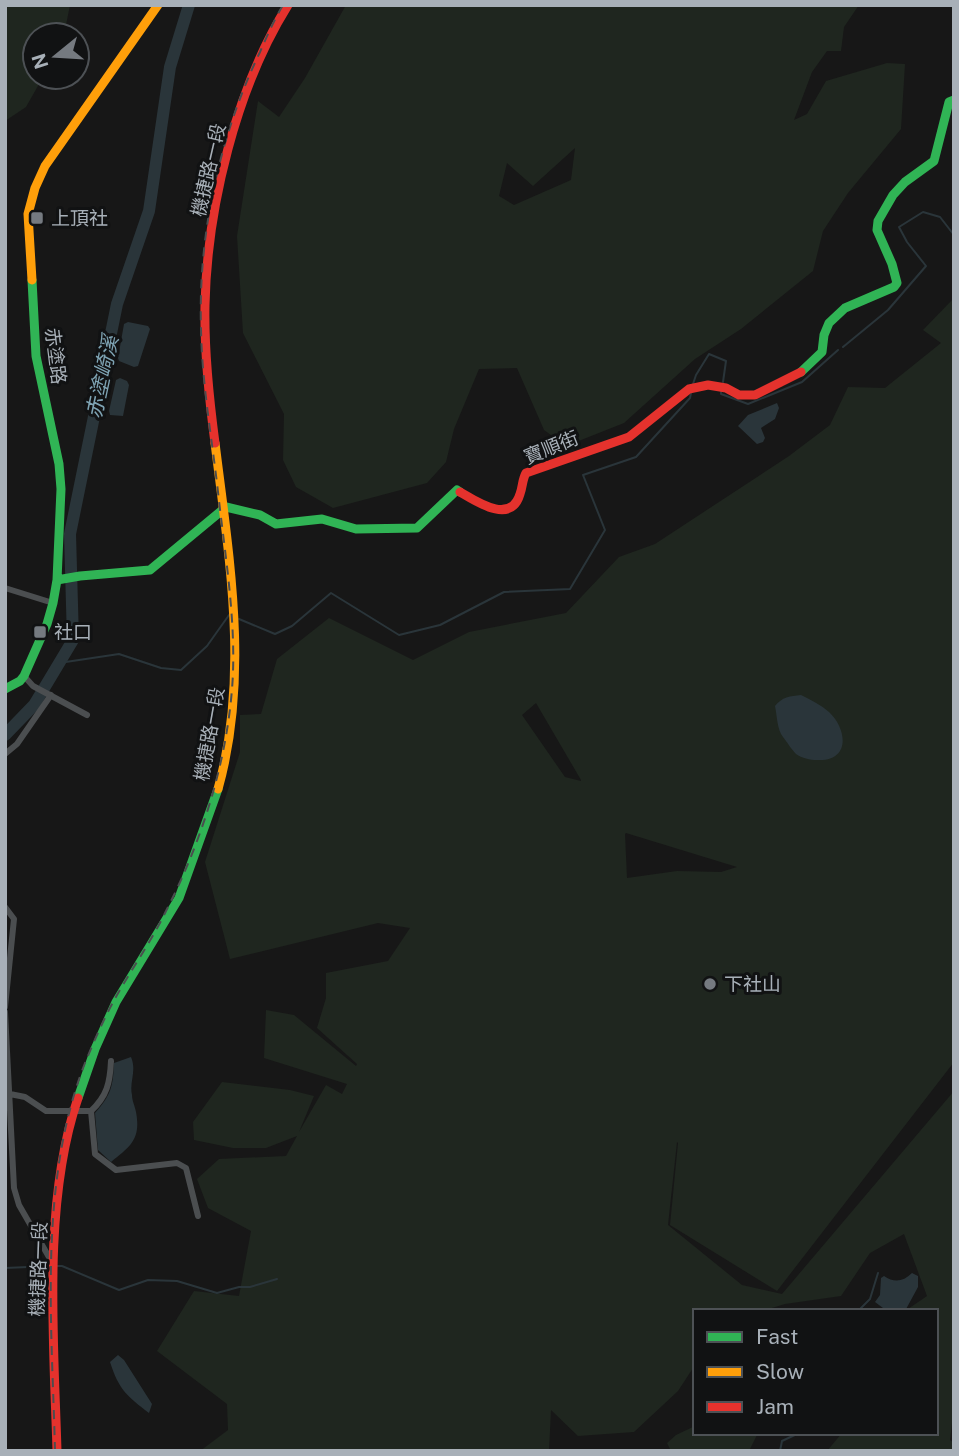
<svg xmlns="http://www.w3.org/2000/svg" width="959" height="1456" viewBox="0 0 959 1456" font-family="'Public Sans','Noto Sans TC',sans-serif">
<rect width="100%" height="100%" fill="#171717"/>
<path fill="#1f261f" fill-rule="evenodd" d="M5 5H70L64 35H35V77H43L26 107 5 121Z
M346 5H859L844 27 841 51H827L812 72 794 120 807 114 826 81 887 63 905 64 901 129 848 193 823 231 813 271 741 329 695 359 624 423 566 446 544 430 517 368 479 369 454 429 446 462 427 483 333 508 296 487 283 460 284 414 243 333 237 236 258 101 279 117 305 78ZM575 148 571 180 514 205 499 196 507 163 533 186Z
M954 298V1062L777 1291 670 1225 678 1143 677 1142 668 1225 742 1285 782 1294 954 1091V1407L950 1440 954 1443V1451H827L842 1433H936V1311H905L927 1296 904 1234 870 1253 841 1296 785 1304 762 1311H695V1365L678 1391 634 1432 578 1436 551 1410 549 1451H200L228 1430 227 1404 157 1351 194 1291 239 1296 251 1231 208 1208 197 1179 219 1159 286 1156 297 1136 266 1148H233L194 1140 193 1122 222 1082 290 1090 314 1096 299 1132 326 1085 342 1094 347 1084 264 1058 266 1010 294 1015 356 1066 357 1064 317 1028 326 998V973L388 961 410 928 378 923 230 959 205 862 240 752V715L261 714 277 659 329 618 413 660 469 632 566 613 619 557 655 544 789 456 830 425 848 387 885 388 941 343 923 330ZM536 703 581 780V781L565 777 522 715ZM625 834 626 833 737 867 721 872 677 871 627 878Z
M695 1426V1433H758L749 1451H671L667 1443 676 1435Z"/>
<path fill="#2a353a" d="M128 322 148 326 150 329 138 366 134 367 119 361 118 358 124 324Z
M120 378 127 381 129 385 123 416 110 415 109 411 116 380Z
M777 403 779 408 775 419 761 428 765 438 763 442 757 444 738 426 748 415Z
M801 695C811 700 821 705 829 712 848 730 850 762 817 760 810 760 802 758 796 754 792 750 787 742 783 737 777 730 777 715 775 706 782 697 790 696 801 695Z
M131 1057C137 1071 129 1082 132 1095 132 1101 135 1106 136 1112 141 1139 131 1146 111 1162L98 1150 95 1113C111 1095 113 1087 114 1063Z
M912 1273 918 1276V1287L905 1311H887L875 1302 880 1295 881 1278 884 1276C894 1283 903 1282 912 1273Z
M118 1355 124 1360 152 1404 149 1413C127 1396 119 1390 110 1362Z"/>
<g fill="none" stroke-linecap="round" stroke-linejoin="round">
<path stroke="#2a353a" stroke-width="2" d="M843 347 888 310 926 266 907 242 899 227 923 212 940 217 954 235
M693 384 696 375 709 354 726 361 723 382
M721 391V394L748 404 802 382 838 350
M239 619 275 634 292 626 331 593 399 635 440 625 504 592 570 589 605 530 583 475 636 457 690 398 691 393
M59 663 119 654 161 668 181 670 207 646 229 615H230
M57 1266H62L119 1290 148 1280 177 1281 217 1293 239 1287H250L277 1279
M5 1268 51 1266
M858 1311 870 1299 878 1273
M780 1451 782 1441 799 1433"/>
<path stroke="#2a353a" stroke-width="12" d="M5 735 34 705 73 640 70 534 117 304 149 211 170 67 189 5"/>
<path stroke="#4b4e50" stroke-width="6" d="M5 588 53 603
M24 676 33 686 87 715
M5 754 17 744 51 695
M5 907 14 919 5 1007
M5 1012 14 1188 19 1205 53 1264
M10 1094 25 1097 46 1111H91
M91 1111 95 1154 116 1170 177 1163 186 1168 198 1216
M91 1111C107 1096 110 1083 111 1061"/>
<path stroke="#30b455" stroke-width="9" d="M801 372 822 352 824 335 829 323 845 308 894 287 897 283 892 264 877 230 878 221 893 195 905 182 934 161 949 102 954 100
M57 580 80 576 150 570 226 507 260 515 276 524 322 519 356 529 417 528 457 490 460 492
M5 689 20 681 24 676 47 624 53 603 57 580 61 489 59 464 36 356 32 280
M78 1098 95 1049 116 1002 179 898 218 789"/>
<path stroke="#ff9f0a" stroke-width="9" d="M32 280 28 214 35 188 45 166 158 5
M215 443C229 557 250 676 218 789"/>
<path stroke="#e5322d" stroke-width="9" d="M215 443C209 398 204 351 205 305 207 208 236 88 288 5
M460 492C477 502 511 525 520 494 523 486 522 480 526 473L629 437 689 389 708 385 726 388 739 395H755L801 372
M57 1451C54 1342 42 1202 78 1098"/>
<path stroke="#4b4d4f" stroke-width="2" stroke-dasharray="9 7" stroke-linecap="butt" d="M55 1451C52 1324 38 1183 85 1063 94 1041 105 1016 117 995 133 967 152 940 166 911 201 843 226 765 232 689 237 629 226 561 219 501 213 444 202 387 201 329 198 235 219 137 260 52 267 36 274 20 283 5"/>
</g>
<g fill="#757a80" stroke="#111213" stroke-width="2.5">
<rect x="30" y="211" width="14" height="14" rx="3.5"/>
<rect x="33" y="625" width="14" height="14" rx="3.5"/>
<circle cx="710" cy="984" r="7"/>
</g>
<g text-anchor="middle" dominant-baseline="central" stroke-width="6" stroke-linejoin="round" paint-order="stroke">
<g font-size="19" fill="#a8b0b8" stroke="#111213">
<text transform="translate(208 170) rotate(-77)">機捷路一段</text>
<text transform="translate(56 356) rotate(83)">赤塗路</text>
<text transform="translate(551 447) rotate(-22)">寶順街</text>
<text transform="translate(209 734) rotate(-80)">機捷路一段</text>
<text transform="translate(38 1269) rotate(-88)">機捷路一段</text>
</g>
<g font-size="19" fill="#a8b0b8" stroke="#111213" text-anchor="start">
<text x="51" y="218">上頂社</text>
<text x="54" y="632">社口</text>
<text x="724" y="984">下社山</text>
</g>
<g font-size="21" font-style="italic" fill="#7fa4b4" stroke="#111213">
<text transform="translate(102 377) rotate(-78)">赤塗崎溪</text>
</g>
</g>
<rect width="959" height="1456" fill="none" stroke="#a8b0b8" stroke-width="14"/>
<rect x="693" y="1309" width="245" height="126" fill="#111213" stroke="#4d5155" stroke-width="2"/>
<rect x="707" y="1332" width="35" height="10" fill="#30b455" stroke="#4d5155" stroke-width="2"/>
<text x="756" y="1344" font-size="21" fill="#a8b0b8">Fast</text>
<rect x="707" y="1367" width="35" height="10" fill="#ff9f0a" stroke="#4d5155" stroke-width="2"/>
<text x="756" y="1379" font-size="21" fill="#a8b0b8">Slow</text>
<rect x="707" y="1402" width="35" height="10" fill="#e5322d" stroke="#4d5155" stroke-width="2"/>
<text x="756" y="1414" font-size="21" fill="#a8b0b8">Jam</text>
<g transform="translate(56 56) rotate(252)"><circle r="33" fill="#111213" stroke="#4d5155" stroke-width="2"/>
<path d="M0-5L12 26L0 18L-12 26Z" fill="#757a80"/>
<text y="-10" font-size="19" font-weight="bold" text-anchor="middle" fill="#a8b0b8">N</text>
</g>
</svg>
